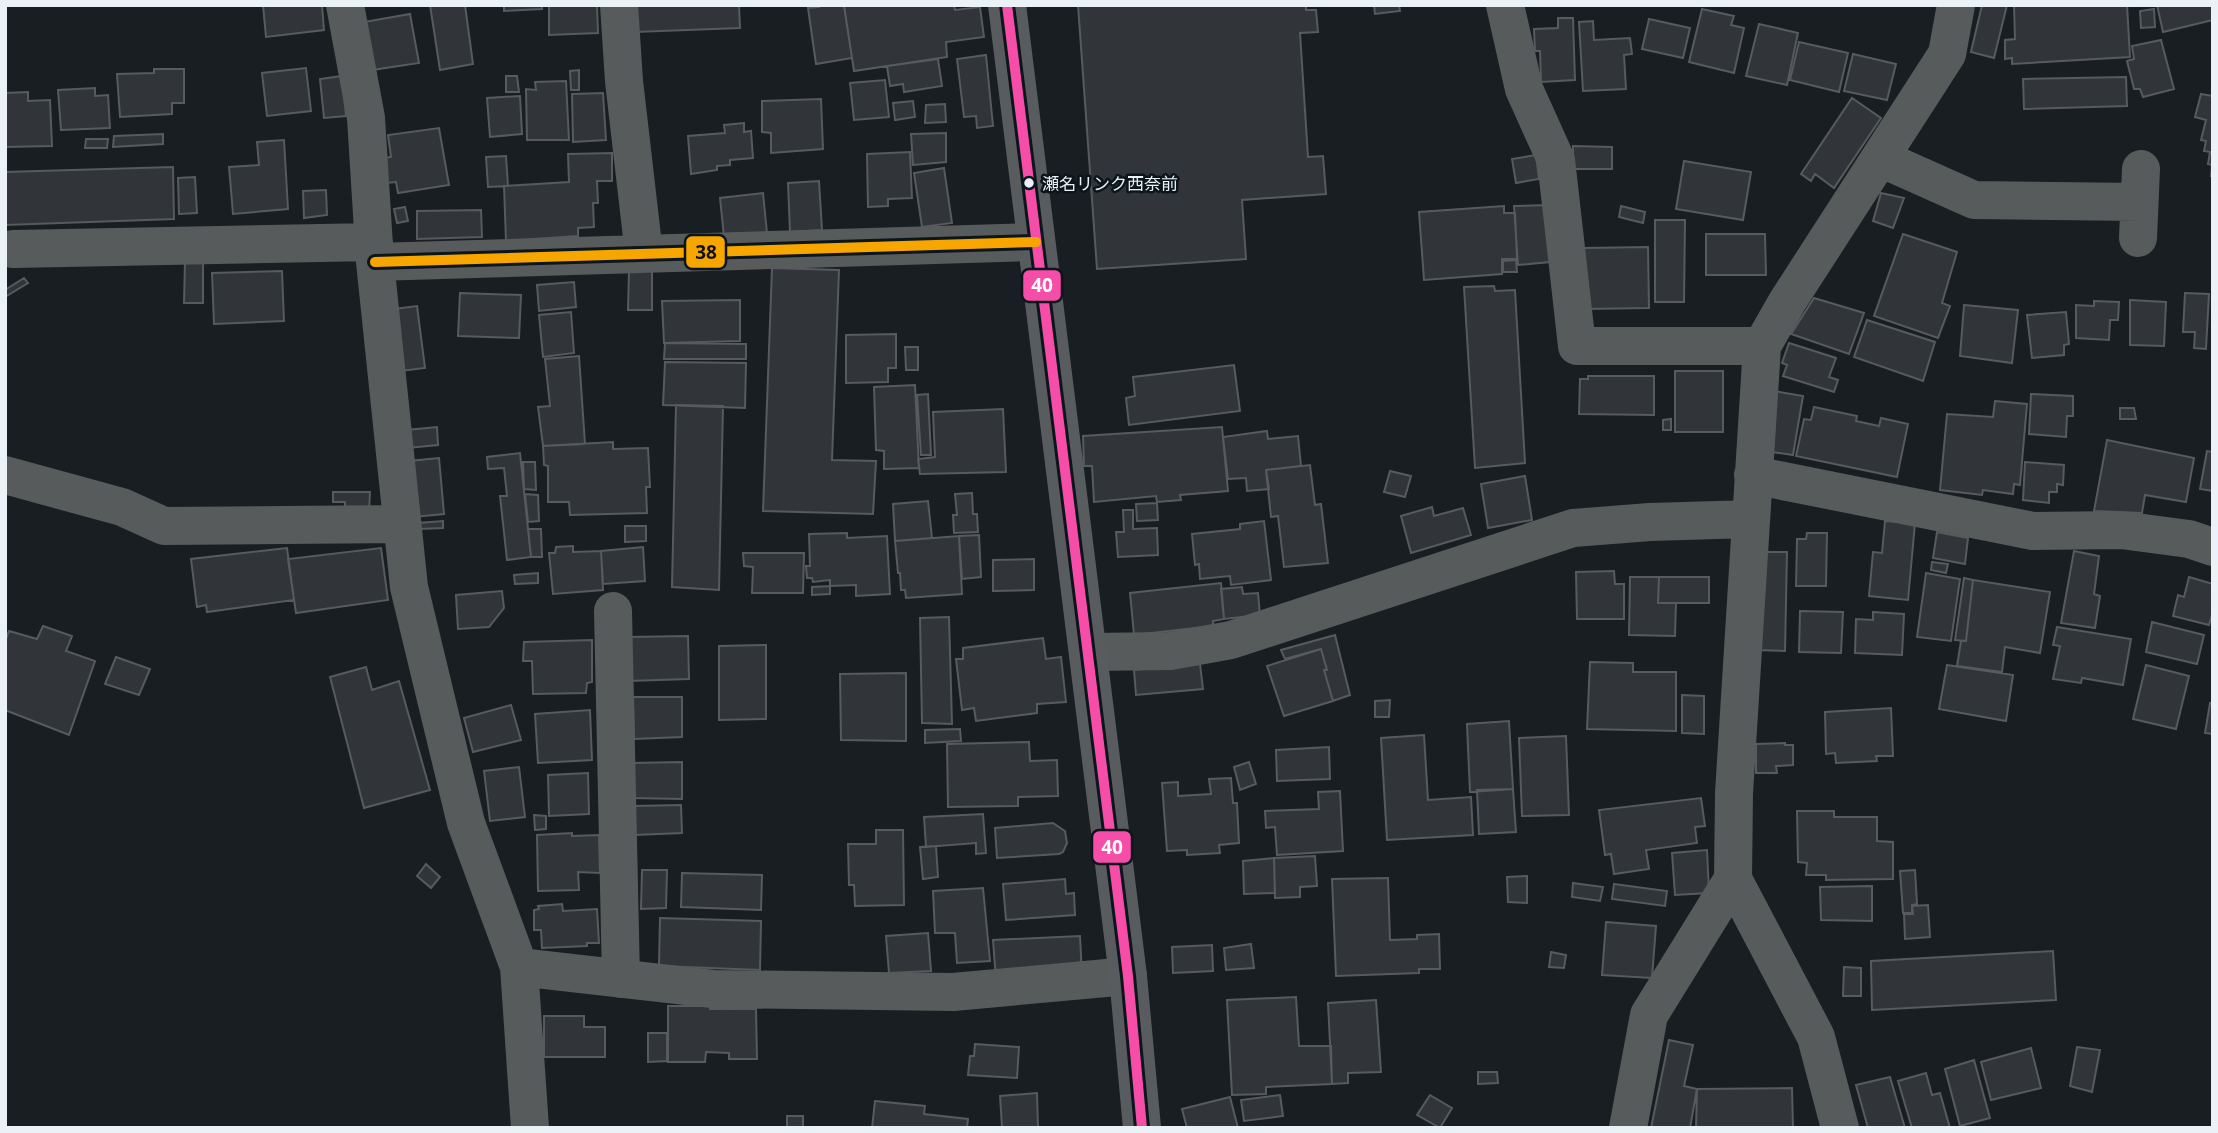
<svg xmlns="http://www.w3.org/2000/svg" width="2218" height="1133" viewBox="0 0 2218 1133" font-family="'Noto Sans','Noto Sans JP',sans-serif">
<rect width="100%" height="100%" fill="#181e22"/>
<path fill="#313539" stroke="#575a5f" stroke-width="2" d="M263 5H322L324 30 266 37Z
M430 5H465L473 64 440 70Z
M504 5H542V9L504 11Z
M549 5H597L598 33 549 35Z
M634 5H739L740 28 635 32Z
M818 5H844L852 58 816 64 808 8 819 7Z
M850 5H954L955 10 980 7 984 37 946 42 947 57 854 71 844 6Z
M1078 5H1306V10H1316L1318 32 1300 33 1308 157 1323 156 1326 194 1242 200 1246 259 1097 269Z
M1374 5H1399L1400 11 1375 14Z
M1982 5H2007L1994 58 1971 52Z
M2014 5H2127L2130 57 2012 64V58L2005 59V40L2015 39Z
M2157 5H2213V20L2163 32Z
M1702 9 1734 16 1731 25 1744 28 1734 73 1689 62Z
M2154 9 2155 27 2141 28 2140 11Z
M410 14 419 63 372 70 364 22Z
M1558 18H1573L1575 80 1541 82 1540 51H1535L1534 29 1558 28Z
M1649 19 1690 28 1683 58 1642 49Z
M1593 21 1594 40 1630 38 1632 54 1624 55 1626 89 1583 91 1579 22Z
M1759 24 1798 33 1787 85 1746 76Z
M2161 40 2174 89 2143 97 2140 89H2134L2127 61 2134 59 2132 46Z
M1799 42 1848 53 1839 92 1790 80Z
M1853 54 1896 64 1887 100 1844 91Z
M986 55 993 126 977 128 976 116 964 117 957 59Z
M938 59 942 86 904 92 903 84 890 86 887 66Z
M306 68 311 111 267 116 262 73Z
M154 69H184V103H172V114L120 117 117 74 154 73Z
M579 70V90H571L570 71Z
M342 76 346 116 324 118 320 79Z
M506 76H517L519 92H506Z
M2126 77 2127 106 2024 109 2023 79Z
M885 80 889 117 854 120 850 83Z
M566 81 569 140H527L526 89 536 90 535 82Z
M95 88V96L108 95 110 128 61 130 58 90Z
M28 92V101L50 100 52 146 6 147 5 93Z
M603 93 606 140 573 142 572 94Z
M2201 94 2213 96V176H2211L2212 165 2208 164 2210 152 2204 151 2206 141 2201 140 2206 120 2195 117Z
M520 96 522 134 490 137 487 98Z
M1852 98 1881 118 1834 188 1815 174 1811 181 1801 174Z
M821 99 823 149 771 153V133L762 132V101Z
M913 101 915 117 895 120 893 103Z
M945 104 946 122 925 123 926 105Z
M744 123V132L751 131 753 158 730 160V165L717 166V170L691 174 688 136 725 133 724 125Z
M439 128 449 185 398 193 396 182 387 183 383 158 391 157 388 135Z
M946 133V162L913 165 911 134Z
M163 134V144L113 147 114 136Z
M86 139H108L107 148H85Z
M284 140 288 209 233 214 229 167 259 165 257 142Z
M1573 146 1612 147V169H1573Z
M910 152 912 198 888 199V206L868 207 867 154Z
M612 153V181H597L598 203H593L594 227 578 228V236L506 241 504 186 569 182 568 154Z
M1536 155 1539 179 1516 183 1512 159Z
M506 156 508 186 488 187 486 157Z
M1684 161 1751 172 1743 220 1676 209Z
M173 167 174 219 5 225V172Z
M944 168 952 223 922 227 914 173Z
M195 177 197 213 179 214 178 178Z
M819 181 822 230 790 232 788 183Z
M326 190 327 215 304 218 303 191Z
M763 193 767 233 724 237 720 198Z
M1881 193 1904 198 1893 228 1873 221Z
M1548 205 1550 262 1518 265 1514 206Z
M1504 206V213H1515L1517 259H1502V274L1424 280 1419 212Z
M1621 206 1645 212 1643 223 1619 217Z
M405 207 408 221 397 223 394 209Z
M481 210 482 237 417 239V211Z
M1655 220H1685L1684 302H1655Z
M1706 234H1765L1766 275H1706Z
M1903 234 1957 252 1942 303 1950 306 1938 338 1874 316Z
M1648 247 1649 308 1585 309 1584 248Z
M1516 260 1517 272H1503V261Z
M185 261 203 262V303H184Z
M772 268 839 270 832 460 876 461 873 514 763 511Z
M629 270H652V310H628Z
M282 271 284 321 214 324 212 273Z
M24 278 28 283 5 297V290Z
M574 282 576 307 539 311 537 285Z
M1494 286 1495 291 1515 290 1525 463 1475 468 1464 287Z
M460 293 521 295 519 338 458 336Z
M2185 293 2209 294 2206 349 2194 348 2195 332H2183Z
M1814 298 1864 313 1849 354 1791 334Z
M740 300V341L664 343 662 301Z
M2130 300 2166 302 2164 346 2130 345Z
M2094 301 2119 302 2118 320H2110L2109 340 2076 338V305L2094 306Z
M1964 305 2018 310 2012 363 1960 356Z
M417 306 425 368 401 371 393 309Z
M571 312 574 353 543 357 539 315Z
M2066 312 2069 344 2064 345V355L2032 358 2027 315Z
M1867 320 1935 342 1923 381 1854 357Z
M896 334V368H888V382L846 383V335Z
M665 343 746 344V359H664Z
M1789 343 1836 358 1829 377 1838 380 1834 392 1783 376 1787 365 1782 363Z
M905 347H918V370H906Z
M579 356 585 444 543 446 538 407 550 406 545 359Z
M665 362 746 363 745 408 663 405Z
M1234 365 1240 411 1129 425 1126 398 1135 396 1133 377Z
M1675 371H1723V432H1675Z
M1588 376H1654V415L1579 414 1580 379H1588Z
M915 385 919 468 884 469V451L876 450 874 387Z
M1774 391 1803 396 1793 455 1765 451Z
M928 394 931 455H921L917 395Z
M2031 394 2073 396V416H2067L2066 437 2029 434Z
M1995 401 2027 404 2020 485 2014 484 2013 494 1983 490 1982 495 1940 490 1947 414 1993 417Z
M676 405 723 406 719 590 672 587Z
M1814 407 1857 416 1856 421 1879 426 1881 418 1908 424 1897 477 1796 456 1804 419 1811 420Z
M2120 408H2134L2136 419H2120Z
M1003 409 1006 472 920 474 918 459 935 457 933 412Z
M1671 419V430H1663V420Z
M437 427 438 445 408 448 406 430Z
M1222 427 1228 491 1180 495 1181 500 1157 502 1156 496 1094 502 1092 466H1084L1083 436Z
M1267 431 1268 439 1298 436 1301 466 1266 470 1269 489 1247 491 1246 478 1228 479 1223 437Z
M2107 440 2194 458 2186 502 2145 495 2142 513 2094 511Z
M613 442V449L648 448 650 487H646L647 513 570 515 569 502H548V466L544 465 543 446Z
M2207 451 2213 452V491L2200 489Z
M520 453 531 557 507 560 500 496H507L504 468 488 469 487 457Z
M439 458 444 514 414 517 409 461Z
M523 462H535L536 490 524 489Z
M2025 462 2064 465 2063 485 2057 484V492H2049V503L2023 500Z
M1310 465 1315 505 1321 504 1328 563 1284 567 1278 516 1271 517 1266 470Z
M1390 471 1411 476 1405 497 1384 492Z
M1525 476 1532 520 1488 528 1481 484Z
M333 492H370L369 511H345V502H333Z
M972 493 973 514H977L978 532 954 533 953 515H957L955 494Z
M525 494 538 495 539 521 528 522Z
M928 501 932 538 895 541 893 504Z
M1157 503 1158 520 1137 521 1136 504Z
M1432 507 1434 516 1463 508 1471 535 1411 553 1401 516Z
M1123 510H1133V529L1157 528 1158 555 1118 557 1116 532H1124Z
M443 521V528L419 529 418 523Z
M1264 521 1271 580 1231 585 1230 576 1200 579 1199 564 1195 565 1192 534 1240 529V524Z
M1885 521 1915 523 1908 600 1869 596 1873 552 1882 553Z
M625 526H646V541L625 542Z
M528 529H541L542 557H531Z
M1937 532 1968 538 1965 564 1933 558Z
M847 533V538L887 536 890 594 856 596V585L830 586V580L813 582 812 578H807L806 566H810L809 534Z
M1807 533H1827L1826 586H1796L1797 539H1806Z
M979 535 981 577 962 579 959 536Z
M959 536 962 594 906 598 905 590H901L900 573H898L895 541Z
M573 546V552L601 551 603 590 553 594 549 553H555L556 547Z
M643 547 645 581 603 584 601 551Z
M287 548 294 600 207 612 206 605 197 607 191 559Z
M381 548 388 600 296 613 288 559Z
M2074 551 2099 556 2094 594 2100 596 2095 628 2061 623Z
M1759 552H1787L1785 651 1754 650Z
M743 553H804L803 593H752L753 567 744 566Z
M1034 559V590L993 591V560Z
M1932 562 1948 564 1946 573 1931 570Z
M1614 571 1615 584H1624V619H1577L1576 572Z
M538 573V583L515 584 514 575Z
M1926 573 1960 579 1951 641 1917 637Z
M1630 577H1659L1658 603H1676L1675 636 1629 635Z
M1659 577H1709V603H1658Z
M2189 577 2213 584V612L2209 625 2173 616 2178 595 2184 597Z
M1964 578 1973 580 1966 641 1955 640Z
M1973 580 2050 592 2040 653 2005 647 2002 672 1957 666 1961 641H1966Z
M1221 583 1224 619 1213 621V626L1134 635 1130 593Z
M830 586V594L812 595V587Z
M1242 587 1243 594 1258 593 1260 615 1224 619 1221 589Z
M502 591 504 608 489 627 458 629 456 595Z
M1800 611 1843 612 1841 653 1799 652Z
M1873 612 1904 614 1902 655 1855 653 1856 619 1873 620Z
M949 617 952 724 922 723 920 618Z
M2152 622 2204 635 2197 664 2146 652Z
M43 626 72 636 66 651 95 661 69 735 5 710V642L9 631 37 639Z
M2057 627 2131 639 2123 685 2082 678 2081 683 2053 679 2060 646 2053 645Z
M1335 635 1350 695 1333 701 1324 670H1327L1321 649 1285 659 1281 650Z
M688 636 689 679 628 681 627 637Z
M1043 638 1046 659 1061 657 1066 702 1037 704V713L976 721 974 708 962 710 956 659H963V648Z
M592 640V682L587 683 586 693 533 694 532 661H523L524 642Z
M766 645V719L719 720V646Z
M1321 649 1327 670H1324L1333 701 1284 716 1267 666Z
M116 657 150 669 139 695 105 684Z
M1590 662 1633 663V672H1676V731L1587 729Z
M1200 664 1203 689 1136 695 1134 670Z
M1947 665 2013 675 2006 721 1939 709Z
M2146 665 2189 676 2176 729 2133 719Z
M366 667 372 690 399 681 430 790 364 808 330 677Z
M906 673V741L841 740 840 674Z
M1682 695 1704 696V734L1682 733Z
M633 697H682V737L634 739Z
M1390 700 1389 717H1375V701Z
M2210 703H2213V734L2205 733Z
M511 705 521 740 473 752 464 718Z
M1891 708 1893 756H1876L1877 761 1836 763 1835 753 1826 754 1825 712Z
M590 710 592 760 538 763 535 714Z
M1509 721 1513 789 1470 792 1467 724Z
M960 729 961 741 925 743V730Z
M1424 735 1428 800 1471 797 1473 835 1387 840 1381 738Z
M1566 736 1569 815 1522 816 1519 738Z
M1029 742 1030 761 1057 760 1058 796 1018 797V806L948 807 947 744Z
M1785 743V745H1793V765L1776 766 1777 773H1756V744Z
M1329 747 1330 779 1277 781 1276 750Z
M682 762V799L631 798 630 763Z
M1249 762 1256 784 1240 790 1234 767Z
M519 767 525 817 490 821 484 771Z
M588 773 589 814 549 816 548 775Z
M1231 778 1233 803H1237L1239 843 1219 845 1220 853 1187 855V850L1167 851 1162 783 1178 782V796L1211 794 1209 779Z
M1513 789 1516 832 1479 834 1477 790Z
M1340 791 1343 851 1277 855 1275 827 1266 828 1265 811 1319 809 1318 792Z
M1701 798 1705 826 1695 827 1697 843 1646 850 1649 869 1614 874 1611 854 1605 855 1599 810Z
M681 805 682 833 635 835 634 806Z
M1797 811H1834V817H1877V841L1893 842V879L1826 880V875H1806L1807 863 1798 862Z
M983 814 986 853 976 854V843L926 847 924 817Z
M534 815 546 816V829L535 830Z
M1053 823 1065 831 1067 843 1063 852 1059 854 997 858 995 828Z
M876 830H903L904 905 855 906 854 885H849L848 844H876Z
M572 833V836L599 835 600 873 578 872 579 890 538 891 537 835Z
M936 846 938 877 923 879 920 847Z
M1707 850 1709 893 1675 895 1672 853Z
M1315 856 1317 886 1300 887V897L1275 898 1274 858Z
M1274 858 1275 893 1244 894 1243 861Z
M426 864 440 877 431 888 417 876Z
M642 870H667L666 908 641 909Z
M1915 870 1917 904 1912 905V913H1903L1900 871Z
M682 873 762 875 761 910 681 907Z
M1527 876V903L1508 902 1507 877Z
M1388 878 1390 940 1417 939V935L1439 934 1440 969H1419V973L1336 976 1332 879Z
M1065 879 1066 894 1074 893 1075 915 1006 920 1003 884Z
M1573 883 1603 887 1600 901 1572 897Z
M1614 884 1667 891 1665 906 1612 899Z
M1872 886V921L1821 920 1820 887Z
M983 888 990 961 957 963 955 933H935L933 891Z
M562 904 563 911 597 909 599 943H587V946L542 948 541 930H534V910L539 909 538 906Z
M1928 905 1930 937 1905 939 1904 914H1913L1912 906Z
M660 918 761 921 760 970 659 966Z
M1606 922 1656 926 1652 978 1602 975Z
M928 933 931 971 889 973 886 936Z
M1080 936 1082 976 996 980 993 940Z
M1251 944 1254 968 1226 970 1224 948Z
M1212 945 1213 971 1173 973 1172 947Z
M2053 951 2056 1000 1872 1010 1871 961Z
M1551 952 1566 955 1564 968 1549 967Z
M1844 967 1861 968V996H1843Z
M1296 997 1299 1046H1331L1332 1084 1266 1087V1094L1232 1095 1227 1000Z
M1376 1000 1381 1072 1348 1073V1083L1332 1084 1328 1003Z
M668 1006H710V1009H756L757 1059H729V1053L706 1052 705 1062H668Z
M544 1016H584V1027H605V1057H544Z
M648 1033H667V1061L648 1062Z
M1669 1040 1693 1045 1684 1086 1697 1089 1690 1128H1651Z
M975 1044 1019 1047 1017 1078 968 1075 970 1056H974Z
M2077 1047 2100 1050 2092 1092 2070 1086Z
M2031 1048 2041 1088 1991 1100 1981 1062Z
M1974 1060 1990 1118 1960 1126 1945 1069Z
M1478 1072H1497L1498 1083 1478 1084Z
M1926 1073 1932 1095 1940 1093 1950 1128H1912L1898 1081Z
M1890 1077 1905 1128H1868L1856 1085Z
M1792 1088 1793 1128H1696L1697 1089Z
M1037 1093 1038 1127H1002L1000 1096Z
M1280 1095 1283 1116 1244 1121 1241 1100Z
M1430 1095 1452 1108 1440 1128 1417 1115Z
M1230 1097 1238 1128H1187L1182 1109Z
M875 1101 925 1106 924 1114 968 1119 967 1128H872Z
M787 1116H803V1128H787Z"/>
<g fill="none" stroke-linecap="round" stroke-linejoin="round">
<path stroke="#585b5c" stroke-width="38" d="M345 5 366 118 375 262 409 587 466 823 519 967 530 1128
M619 5 624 81 644 254
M1505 5 1524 89 1556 160 1577 346H1762
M1880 158 1974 200 2139 202
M2138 238 2141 169
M13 249 374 242
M375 262 1036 242
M5 475 122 507 164 526 402 524
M1753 475 2033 531 2121 530 2189 539 2213 547
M613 611 621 979
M1089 652 1170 651 1231 640 1573 528 1650 522 1751 519
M519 967 713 989 953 992 1128 976
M1628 1128 1649 1015 1733 879
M1840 1128 1816 1037 1733 879 1734 793 1762 346 1787 302 1947 54 1956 5"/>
<path stroke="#585c5e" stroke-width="38" d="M1007 5 1128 976 1142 1128"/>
<defs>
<path id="bus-1" d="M1007 5 1128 976 1142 1128"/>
<path id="bus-2" d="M375 262 1036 242"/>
</defs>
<use href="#bus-1" stroke="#0b151c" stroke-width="16"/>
<use href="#bus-2" stroke="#0b151c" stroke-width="16"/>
<use href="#bus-1" stroke="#f54da8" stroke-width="10"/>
<use href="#bus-2" stroke="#f7a600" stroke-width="10"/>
</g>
<circle fill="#ebf2f7" stroke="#0b151c" stroke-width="2.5" cx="1029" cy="183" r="6"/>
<g text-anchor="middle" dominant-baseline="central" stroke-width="5" stroke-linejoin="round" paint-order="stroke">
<g font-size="17" fill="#ebf2f7" stroke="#0b151c" text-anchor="start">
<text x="1042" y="183">瀬名リンク西奈前</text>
</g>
</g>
<g stroke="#0b151c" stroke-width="2.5">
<rect x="685" y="235" width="41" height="34" rx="7" fill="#f7a600"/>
<rect x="1022" y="269" width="40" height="33" rx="7" fill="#f54da8"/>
<rect x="1092" y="830" width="40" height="34" rx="7" fill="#f54da8"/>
</g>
<g font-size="19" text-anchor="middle" font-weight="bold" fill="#fff">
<text x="1042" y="292">40</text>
<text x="1112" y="854">40</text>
</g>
<g font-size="19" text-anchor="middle" font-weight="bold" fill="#111">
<text x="706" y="259">38</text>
</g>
<rect width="2218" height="1133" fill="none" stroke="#ebf2f7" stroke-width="14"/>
</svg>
